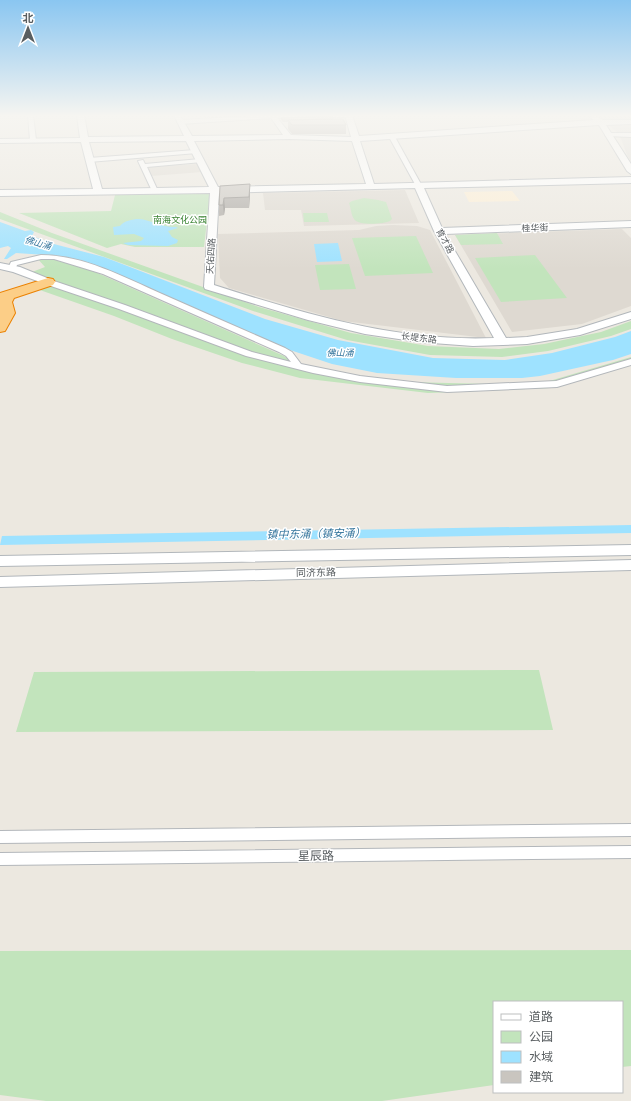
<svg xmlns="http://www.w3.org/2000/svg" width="631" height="1101" viewBox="0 0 631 1101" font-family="'Nunito Sans','Noto Sans SC',sans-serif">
<rect width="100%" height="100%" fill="#ece8e0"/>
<path fill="#fdeed4" d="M512 191 520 201 469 202 464 192Z"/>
<path fill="#dddad5" d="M598 115H631V119H603Z
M631 123V135L619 134 608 124Z
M620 136 631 137V162L627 155Z"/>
<path fill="#ded9d1" d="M197 164 202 172 151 176 148 167Z
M405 190 419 223 304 226 301 210H265L263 193Z
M393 225 417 226 430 230 486 338 343 321 229 288 220 278 218 234 359 230 376 226Z
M622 229 631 238V306L582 324 512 332 455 235Z"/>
<path fill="#c2e4bc" d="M207 193 210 195 204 247H135L121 244 107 248 19 213 111 211 115 195Z
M364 198 378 200 386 202 392 219 390 221C384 224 358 226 354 219 351 215 351 208 349 203L352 201Z
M0 212 52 233 259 307 351 333 428 346 499 349 544 344 601 332 631 321V329L611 336 548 351 502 357 430 355 347 340 253 311 0 219Z
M303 213H327L329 222H304Z
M497 233 503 244 461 245 455 235Z
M416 236 433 273 365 276 352 238Z
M535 255 567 298 501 302 475 258Z
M37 258H53L93 271 284 356 293 363 367 377 407 382 490 384 546 382 631 357V365L550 388 428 393 300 378 242 363 172 339 114 316 37 289 52 282 32 272 45 267Z
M349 264 356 289 320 290 315 265Z
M539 670 553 730 16 732 34 672Z
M631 950V1066L622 1067V1002H494V1085L382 1101H46L0 1095V951Z"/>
<path fill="#9ee2ff" d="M139 219C151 220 164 228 176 227L178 228 168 231 172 237 178 240 177 243 168 246 128 245 123 243 141 241 144 238 134 234 114 235 113 227 120 226C124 221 132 219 139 219Z
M0 222 25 231 31 230 34 232 32 236 50 243 104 257 265 319 338 340 433 358 505 360 552 353 615 337 631 331V354L613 360 540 376 522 378H456L377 373 332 364 284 348 103 270 60 256 16 253 7 259H4L11 248 8 246 0 248Z
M338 243 342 261 317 262 314 244Z
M631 525V533L0 545 2 536Z"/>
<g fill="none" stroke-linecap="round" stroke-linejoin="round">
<defs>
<path id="street" d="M28 115H33L36 140 33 142 30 140Z
M272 115H351L348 117 273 118 180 124 177 122 180 120Z
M608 133H631V137L606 136 605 135Z
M392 135 395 137 422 186 421 187 416 186 389 137Z
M195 150 197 151V153L89 162 86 160 89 158Z
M200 159 202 160V162L147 167 158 191 155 193 152 191 138 161 143 160 145 164Z
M41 255C83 255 124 277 162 294 203 312 244 330 285 348L292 352 301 364 360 376 447 386 556 381 631 359V365L557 387 447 392 360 382 313 373 246 356 119 309 45 284V280H51L125 305 252 352 291 362 286 356 279 352 103 274 54 259H41L17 265 15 270H12L8 268 11 262Z
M631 824V836L0 843V831Z
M631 846V858L0 865V853Z"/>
<path id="secondary" d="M77 115H84L88 137 184 136 174 115H180L192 136 283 135 269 115H275L291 135 351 137 345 115H352L359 136 594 120 590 117 594 115 603 120H631V124L606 125 631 164V174L627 171 599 125 360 141 374 184 631 177V183L424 188 442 228 631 221V227L445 234 506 338 527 337 577 329 631 312V319L580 335 527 344 473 346 419 342 365 334 308 320 205 289 204 287 210 193 0 196V190L93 189 81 142 0 143V139L80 138ZM289 139 352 141 366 184 218 187 194 141ZM186 141 209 187 102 189 89 142ZM415 188 434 231 494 338C398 342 305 314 214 285L219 193Z
M0 263 20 267 52 280 53 282 48 285 13 272 0 269Z
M631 545V555L0 566V556Z
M631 560V570L0 587V577Z"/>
<path id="highway" d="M48 278 53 279 55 282 53 285 14 298 12 302 15 313 5 331 0 332V293Z"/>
</defs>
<use href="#street" stroke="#b3b7bb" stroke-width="2"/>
<use href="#secondary" stroke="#b2b7bb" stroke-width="2"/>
<use href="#highway" stroke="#eb8101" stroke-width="2"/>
<use href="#street" fill="#fff" fill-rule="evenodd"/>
<use href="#secondary" fill="#fff" fill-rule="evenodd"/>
<use href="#highway" fill="#fcce87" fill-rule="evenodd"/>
</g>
<path fill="#ada9a4" d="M281 118 333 119 346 125V134H292L288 129V122H283L281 120Z
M220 186 250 194 249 208H225L224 215 219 216V205Z"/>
<path fill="#8d8a86" d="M250 184V194L249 208V197Z
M224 198 225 208 224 215 223 205Z"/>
<path fill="#c9c5bf" stroke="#8d8a86" d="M332 116 333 119 283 120 281 118Z
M343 119 346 125H292L288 120Z
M250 184 249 197 224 198 223 205H219L220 186Z"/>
<linearGradient id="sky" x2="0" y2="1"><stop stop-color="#8ac6f1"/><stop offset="0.43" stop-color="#f6f5f1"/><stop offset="1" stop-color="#f6f5f1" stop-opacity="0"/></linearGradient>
<rect width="631" height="269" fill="url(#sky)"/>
<g text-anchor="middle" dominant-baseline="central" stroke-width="3" stroke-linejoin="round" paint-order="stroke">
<g font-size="9" fill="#3c8435" stroke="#fff">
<text x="180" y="220">南海文化公园</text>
</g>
<g font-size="9" fill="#595e61" stroke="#fff">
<text transform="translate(535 228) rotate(-2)">桂华街</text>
<text transform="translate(445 241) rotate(61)">育才路</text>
<text transform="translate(211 256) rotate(-86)">天佑四路</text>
<text transform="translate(419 338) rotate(7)">长堤东路</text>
</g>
<g font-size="9" font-style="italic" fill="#37779e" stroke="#fff">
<text transform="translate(38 243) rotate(16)">佛山涌</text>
<text x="340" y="353">佛山涌</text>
</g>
<g font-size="10" fill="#595e61" stroke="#fff">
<text transform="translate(316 573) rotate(-1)">同济东路</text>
</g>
<g font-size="11" font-style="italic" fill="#37779e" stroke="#fff">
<text transform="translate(316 534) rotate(-1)">镇中东涌（镇安涌）</text>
</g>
<g font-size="12" fill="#595e61" stroke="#fff">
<text transform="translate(316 856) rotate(-1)">星辰路</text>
</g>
</g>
<rect x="493" y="1001" width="130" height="92" fill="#ffffff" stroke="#bdbfc0"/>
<rect x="501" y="1014" width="20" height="6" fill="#ffffff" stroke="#bdbfc0"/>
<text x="529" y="1021" font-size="12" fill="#595e61">道路</text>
<rect x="501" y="1031" width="20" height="12" fill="#c2e4bc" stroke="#bdbfc0"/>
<text x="529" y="1041" font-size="12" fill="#595e61">公园</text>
<rect x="501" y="1051" width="20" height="12" fill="#9ee2ff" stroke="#bdbfc0"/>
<text x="529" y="1061" font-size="12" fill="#595e61">水域</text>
<rect x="501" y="1071" width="20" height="12" fill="#c9c5bf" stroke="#bdbfc0"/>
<text x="529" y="1081" font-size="12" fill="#595e61">建筑</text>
<g transform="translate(28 28)" stroke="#ffffff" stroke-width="3" paint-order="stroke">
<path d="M0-3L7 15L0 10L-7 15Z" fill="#595e61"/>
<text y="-6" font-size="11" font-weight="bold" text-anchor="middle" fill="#595e61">北</text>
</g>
</svg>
